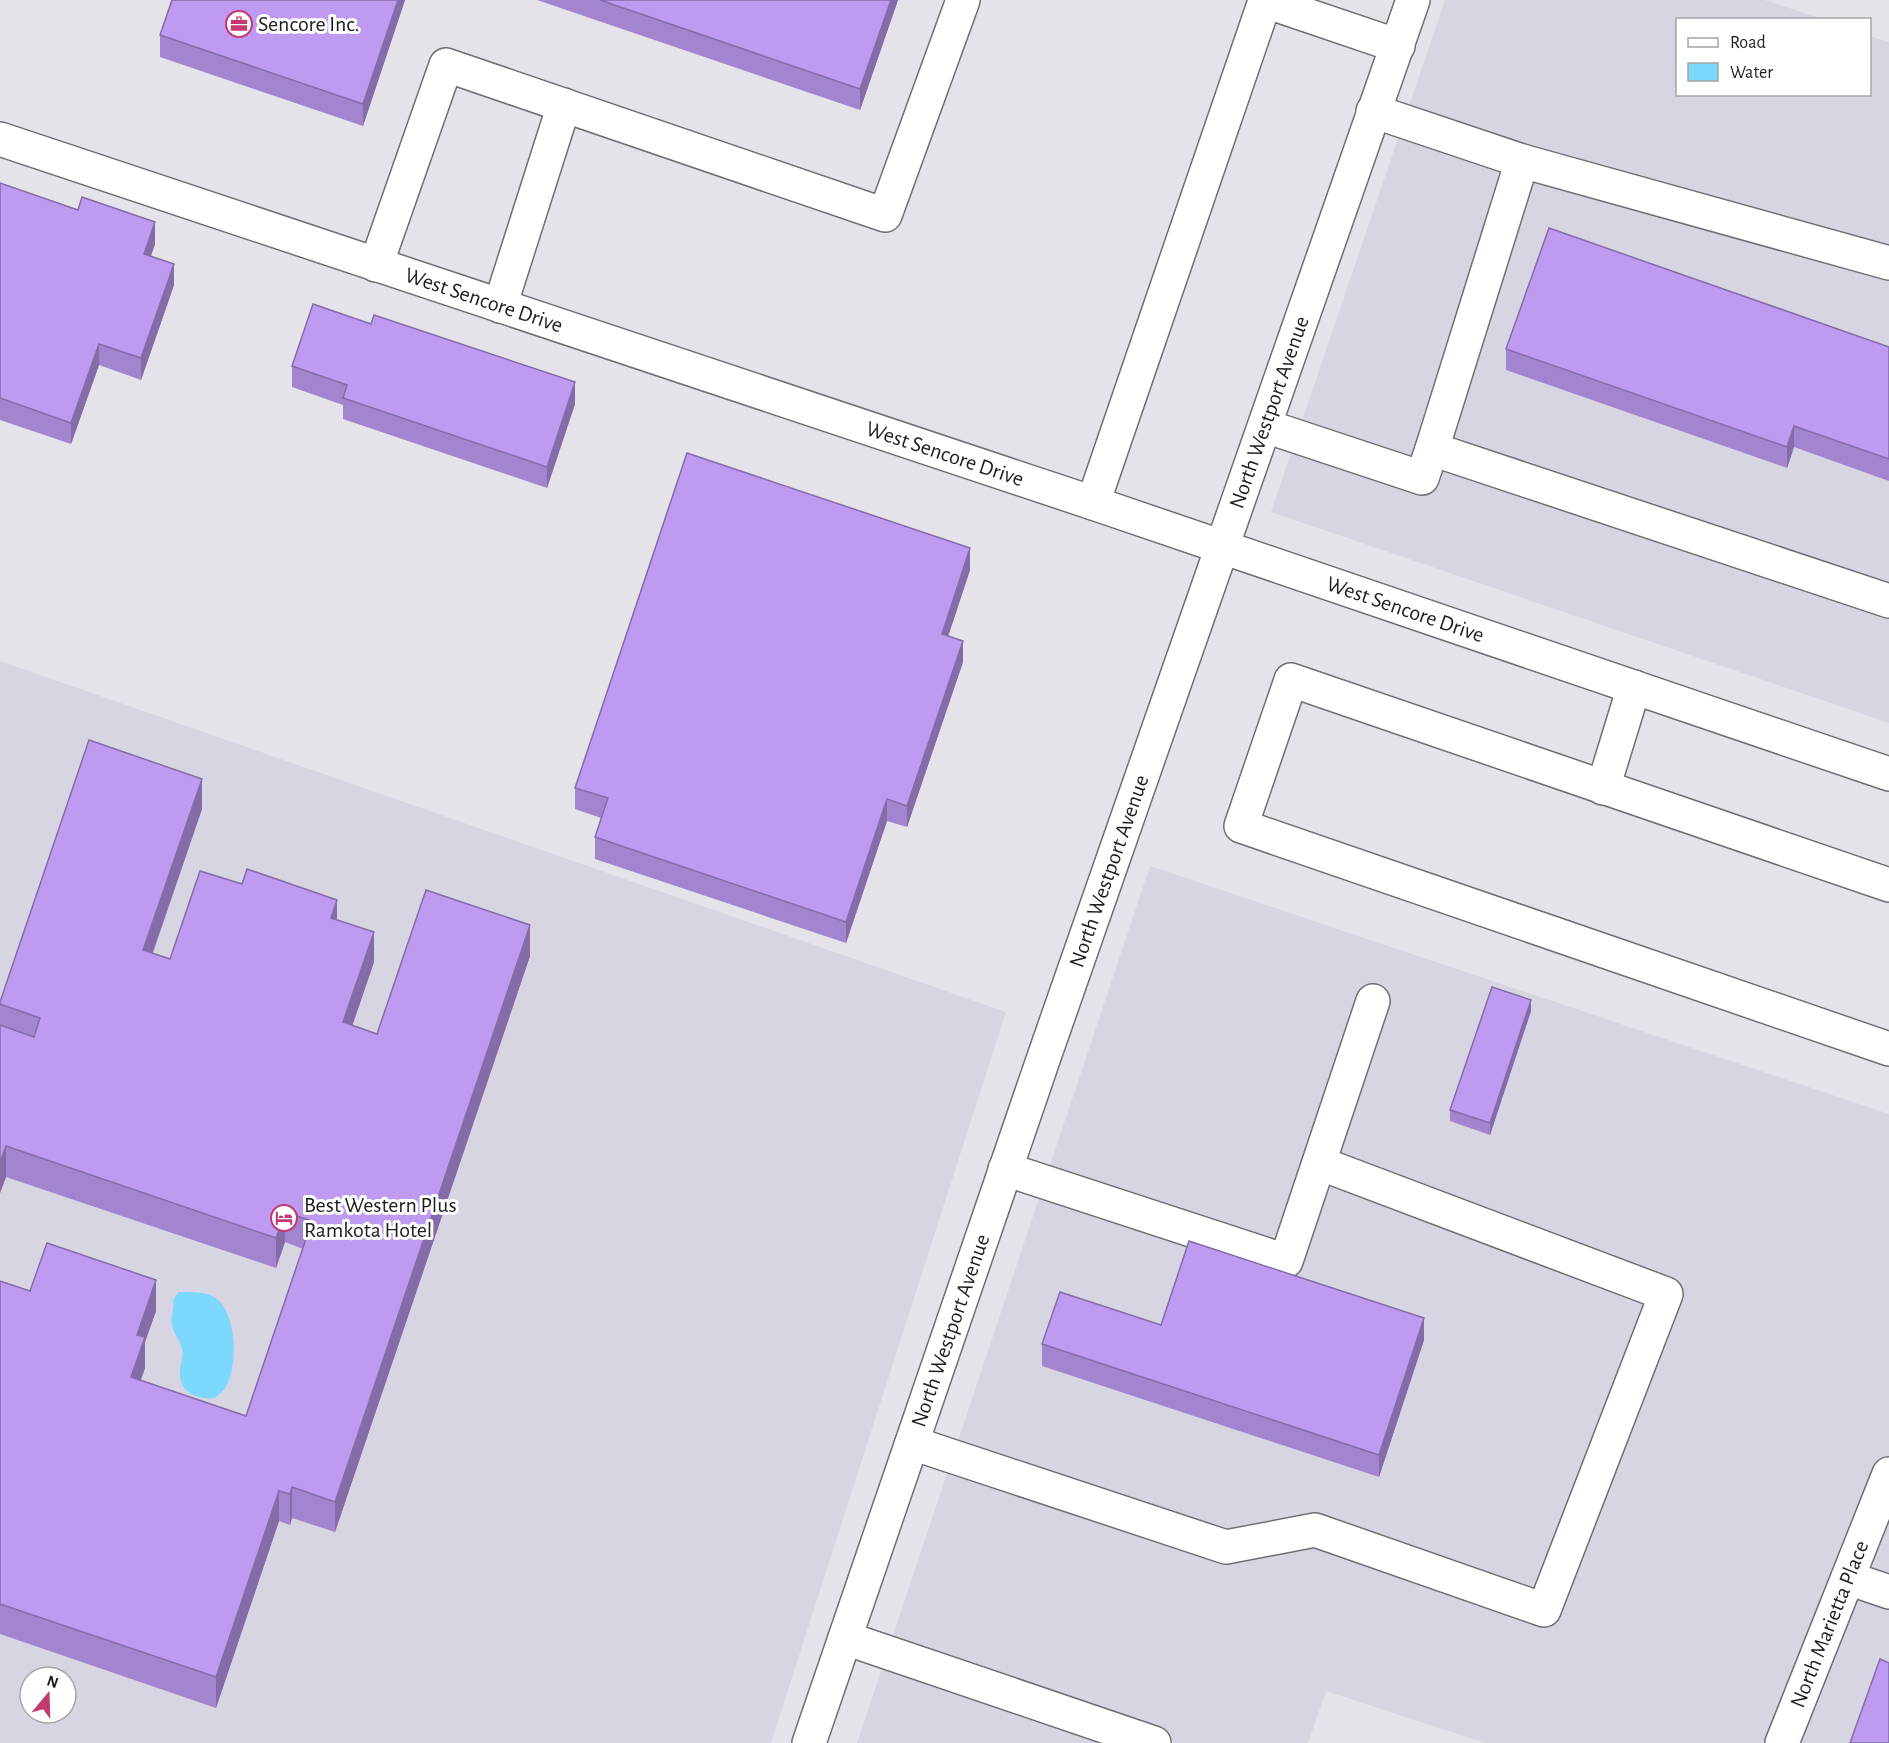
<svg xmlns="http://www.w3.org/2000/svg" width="1889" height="1743" viewBox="0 0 1889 1743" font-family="'Alegreya Sans',sans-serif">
<rect width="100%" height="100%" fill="#e5e3e9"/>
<path fill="#d8d5e2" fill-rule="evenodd" d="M1445 0H1765L1822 19 1678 20V94H1870V36L1889 42V723L1271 512Z
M0 661 1006 1012 771 1743H0ZM30 1677H66V1713H30Z
M1150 866 1889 1114V1743H1485L1326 1691 1308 1743H857Z"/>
<path fill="#7cd8fe" d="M178 1292C189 1292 204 1291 214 1297 237 1311 239 1367 225 1388 223 1392 218 1395 215 1398 198 1400 179 1393 180 1372 180 1364 184 1357 182 1349 180 1339 173 1334 172 1324 170 1316 175 1309 173 1301Z"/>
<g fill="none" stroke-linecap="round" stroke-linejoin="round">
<defs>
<g id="minor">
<path id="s1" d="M0 139 1093 503 1889 774"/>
<path d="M1522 161 1889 263"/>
<path d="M376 265 446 65 885 215 963 0"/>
<path d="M500 306 564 105"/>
<path d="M1265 426 1422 478 1432 449 1522 161 1373 111"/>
<path d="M1432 449 1889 601"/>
<path d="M1093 503 1265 1 1398 46"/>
<path d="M1603 788 1634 687"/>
<path d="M1889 885 1291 680 1241 826 1889 1049"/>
<path d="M1005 1169 1286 1261 1373 1001"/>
<path d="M912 1443 1226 1547 1315 1530 1544 1610 1666 1294 1319 1163"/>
<path d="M1848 1578 1889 1592"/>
<path d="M845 1638 1154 1743"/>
<path id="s2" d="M1782 1743 1889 1474"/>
</g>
<g id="major">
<path id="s3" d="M809 1743 1044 1057 1413 0"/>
</g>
</defs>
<use href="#minor" stroke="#706e73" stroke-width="36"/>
<use href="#major" stroke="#706e73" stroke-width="36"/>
<use href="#minor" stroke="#fff" stroke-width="33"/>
<use href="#major" stroke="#fff" stroke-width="33"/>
</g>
<path fill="#a384cf" d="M405 0 363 126 160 57V35Z
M537 0H898L860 110Z
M0 183 155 244 151 256 174 285 141 380 99 365 71 444 0 420Z
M1889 347V481L1794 447 1787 468 1506 370V349Z
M292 366 575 404 547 488 343 419V405L292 387Z
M970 570 948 636 963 662 907 827 887 821 846 943 595 859V837L601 818 575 809V788Z
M202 809 153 953 170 959 337 920 374 962 352 1026 377 1034 530 956 335 1532 292 1518 290 1525 279 1521 216 1708 0 1634V1281L30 1291 156 1311 145 1342V1368L141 1380 246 1416 303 1249 285 1242 276 1268 6 1177 0 1193V1002Z
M1531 1011 1490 1135 1450 1121V1110Z
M1161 1325 1424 1340 1379 1477 1042 1366V1344Z"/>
<path fill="#856ca9" d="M398 0H405L363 126V104Z
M891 0H898L860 110V89Z
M155 222V244L144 275V254Z
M174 264V285L141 380V358Z
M99 344V365L71 444V423Z
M575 382V404L547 488V467Z
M1794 426V447L1787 468V447Z
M970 548V570L942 655V634Z
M963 641V662L907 827V806Z
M202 779V809L143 980V950Z
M887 799V821L846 943V922Z
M337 900V931L331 918Z
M530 925V956L335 1532V1502Z
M374 932V962L343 1053V1022Z
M1531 1000V1011L1490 1135V1123Z
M6 1146V1177L0 1193V1163Z
M285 1212V1242L276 1268V1238Z
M156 1280V1311L145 1342V1368L131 1407V1377L137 1335Z
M1424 1318V1340L1379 1477V1455Z
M292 1487V1518L290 1525V1494Z
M279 1491V1521L216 1708V1677Z"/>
<path fill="#be9af1" stroke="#856ca9" stroke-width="1.5" d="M172 0H398L363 104 160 35Z
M600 0H891L860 89Z
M0 183 78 210 82 197 155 222 144 254 174 264 141 358 99 344 71 423 0 398Z
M1549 228 1889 347V459L1794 426 1787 447 1506 349Z
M313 304 371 324 374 315 575 382 547 467 343 398 347 385 292 366Z
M687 453 970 548 942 634 963 641 907 806 887 799 846 922 595 837 608 798 575 788Z
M89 740 202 779 143 950 170 959 200 871 242 884 247 869 337 900 331 918 374 932 343 1022 377 1034 426 890 530 925 335 1502 292 1487 290 1494 279 1491 216 1677 0 1604V1281L30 1291 47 1243 156 1280 137 1335 145 1337 131 1377 246 1416 312 1221 285 1212 276 1238 6 1146 0 1163V1025L34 1037 40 1018 0 1004V1002Z
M1492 987 1531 1000 1490 1123 1450 1110Z
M1189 1241 1424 1318 1379 1455 1042 1344 1060 1292 1161 1325Z
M1880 1659 1889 1663V1743H1850Z"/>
<defs>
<symbol id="office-ring" viewBox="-11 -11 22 22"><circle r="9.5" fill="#fff" stroke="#c33972" stroke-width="1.5"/><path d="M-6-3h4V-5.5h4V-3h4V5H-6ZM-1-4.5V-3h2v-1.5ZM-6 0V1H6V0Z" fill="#c33972"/></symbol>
<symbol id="hotel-ring" viewBox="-11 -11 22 22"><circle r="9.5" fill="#fff" stroke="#c33972" stroke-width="1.5"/><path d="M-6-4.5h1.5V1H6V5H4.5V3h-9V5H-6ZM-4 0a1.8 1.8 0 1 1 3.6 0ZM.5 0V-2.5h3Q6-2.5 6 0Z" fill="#c33972"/></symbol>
</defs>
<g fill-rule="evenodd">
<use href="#office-ring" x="224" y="9" width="30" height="30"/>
<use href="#hotel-ring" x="269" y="1203" width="30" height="30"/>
</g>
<g text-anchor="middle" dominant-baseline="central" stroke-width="6" stroke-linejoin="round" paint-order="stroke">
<g font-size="22" fill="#1e1e20" stroke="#fff" text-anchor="start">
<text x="258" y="24">Sencore Inc.</text>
<text x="304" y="1205">Best Western Plus<tspan x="304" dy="25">Ramkota Hotel</tspan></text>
</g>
<g font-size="22" fill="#1e1e20" stroke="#fff">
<text stroke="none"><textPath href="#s1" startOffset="510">West Sencore Drive</textPath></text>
<text stroke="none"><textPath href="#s3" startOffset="1408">North Westport Avenue</textPath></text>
<text stroke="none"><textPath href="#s1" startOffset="996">West Sencore Drive</textPath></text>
<text stroke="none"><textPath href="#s1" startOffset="1482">West Sencore Drive</textPath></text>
<text stroke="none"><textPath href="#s3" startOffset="922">North Westport Avenue</textPath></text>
<text stroke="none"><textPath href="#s3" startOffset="436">North Westport Avenue</textPath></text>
<text stroke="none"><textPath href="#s2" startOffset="128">North Marietta Place</textPath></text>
</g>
</g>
<rect x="1676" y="18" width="195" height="78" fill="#ffffff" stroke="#a5a5a6" stroke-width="1.5"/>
<rect x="1688" y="38" width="30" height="9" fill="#ffffff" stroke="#a5a5a6" stroke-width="1.5"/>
<text x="1730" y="48" font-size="18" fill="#1e1e20">Road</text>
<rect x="1688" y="63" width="30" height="18" fill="#7cd8fe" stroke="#a5a5a6" stroke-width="1.5"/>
<text x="1730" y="78" font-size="18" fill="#1e1e20">Water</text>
<g transform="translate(48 1695) rotate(19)"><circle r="28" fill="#ffffff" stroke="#a5a5a6" stroke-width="1.5"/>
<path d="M0-4.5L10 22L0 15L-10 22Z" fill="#c33972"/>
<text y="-9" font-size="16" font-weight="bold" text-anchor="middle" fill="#1e1e20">N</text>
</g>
</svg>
